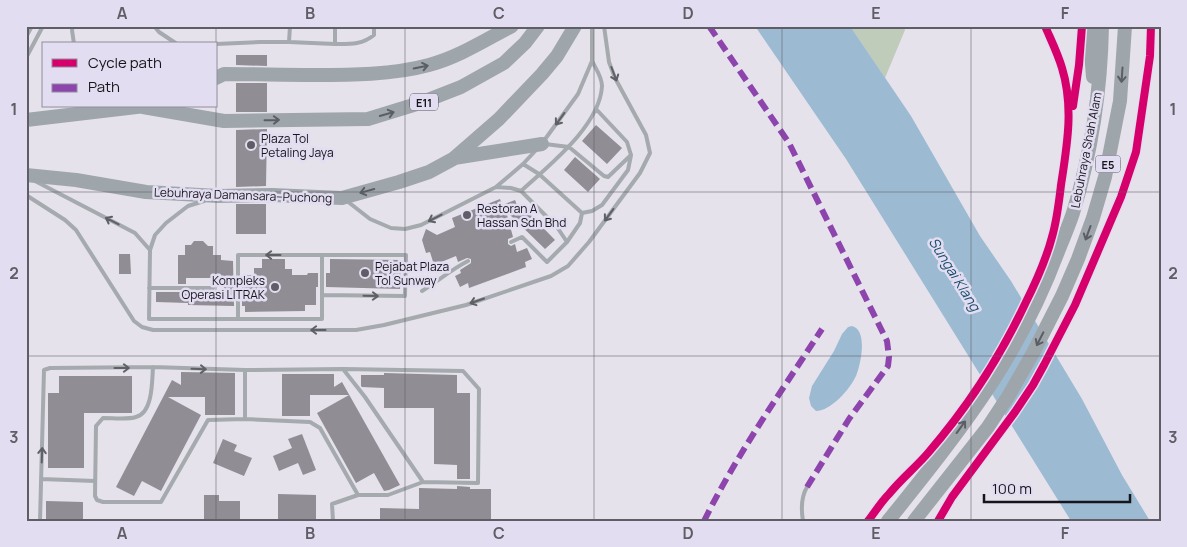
<svg xmlns="http://www.w3.org/2000/svg" width="1187" height="547" viewBox="0 0 1187 547" font-family="Manrope,sans-serif">
<rect width="100%" height="100%" fill="#e5e2ec"/>
<path fill="#bfccba" d="M850 26H903L905 30 885 78Z"/>
<path fill="#9cbbd2" d="M755 26H850L911 116 980 236 1011 281 1082 399 1122 475 1150 521H1071L846 159Z
M852 326C868 330 861 364 856 376 850 389 831 411 816 411L811 406 809 398 812 386 834 351 842 334 848 327Z"/>
<path fill="#908d95" d="M236 55H267V66L236 65Z
M236 83H267V112H236Z
M596 125 622 148 607 164 582 141Z
M267 129 266 186 236 187V130Z
M575 157 600 179 588 192 564 170Z
M500 199 502 205 515 200 519 210 524 208 555 240 545 249 506 211 513 237 508 239V244L511 246 515 244 517 252 527 248 532 259 525 262 526 267 469 288 468 283 460 287 455 276 461 273 460 270 471 263V259L467 258 458 262 456 256 434 265 430 252 426 253 422 240 426 229 437 235 455 227 452 218Z
M236 204H266V234H236Z
M194 241H203L208 246H213V255H221V260L233 261 234 306 188 305V303L156 302V292H186V294H224V278H186V284H178V255H185V245H191Z
M119 254H130L131 274H119Z
M262 259H285V269H292V275H307L308 273H318V287H316V305H305V311L245 312V306H242V275H254V268H262Z
M330 259 401 260 400 289 326 287V273H330Z
M181 372 235 373V415H205V397H168L201 415 161 491 142 481 134 496 116 487 172 380 181 385Z
M384 373 457 375V393H470V479H457V465L434 464V408H384V388L362 387 361 386V375H384Z
M282 374H334V387L342 382 400 485 389 490 384 491 374 473 356 483 317 413 349 395H310V416H282Z
M59 376H132V413H84V468H48V393H59Z
M302 434 316 470 303 475 298 463 279 471 273 456 292 448 288 439Z
M223 439 237 445 234 451 252 458 244 476 213 463Z
M457 486 470 487V489H491V521H380V508L419 509V488L457 489Z
M278 494 316 495V521H278Z
M204 495H219V501H240V521H204Z
M46 501 83 502V521H46Z"/>
<g fill="none" stroke-linecap="round" stroke-linejoin="round">
<path stroke="#a4aaae" stroke-width="4" d="M73 26 72 30 74 44
M154 26 159 32 177 44
M26 37 32 26
M289 42 335 44V26
M216 44 260 42H289L290 26
M335 44C349 44 362 45 374 35V26
M26 58 43 26
M543 142 578 94 592 61V26
M545 144 569 147 604 176 608 177 631 155
M35 181 135 233 150 250
M496 187 511 188 521 191 557 227 567 242 580 223 582 213 539 174 523 164
M521 191C548 166 600 126 602 86 602 77 596 69 592 61
M26 195 65 220 76 230 134 321 142 327 153 330H356L384 325 466 305 551 276 568 266 589 242 640 173 650 153 646 135 615 78 609 62 604 26
M204 201 188 206 166 223 155 235 150 250 149 319H322V255
M347 201 370 219 391 228 405 229 421 225 496 187 523 164 537 149
M582 213 592 211 602 205 628 170 631 155 627 142 596 109
M511 242 522 237 547 262 567 242
M149 288H213
M422 291C438 281 452 269 468 261
M238 319V255H406L405 296 322 295
M153 367C152 381 153 413 136 417 127 420 113 418 103 418L96 426 95 496 97 500 103 502H161L208 420 245 419V370
M245 419 310 422 320 428 358 495H388L423 482
M41 479 95 481
M40 521 44 370 50 368 153 367 245 370 343 369 463 371 479 389 478 483 423 482 365 397 343 369
M333 521 332 504 358 495
M803 521C801 509 801 497 807 487"/>
<path stroke="#9fa6ab" stroke-width="14" d="M1089 26 1093 77
M216 78 224 74C254 74 283 75 312 75 351 75 392 75 429 65 459 57 485 40 512 26
M143 107 224 121 368 119 420 103 461 87 504 63 525 43 538 26
M26 120 145 106
M454 158 542 144
M26 175 76 180 146 192 218 196 272 195 342 198 399 182 429 172 453 159 499 119 542 74 557 56 575 26
M888 521C925 475 961 430 993 381 1020 339 1042 295 1059 249 1064 237 1069 225 1073 213 1091 154 1101 89 1102 26
M914 521 988 427 1009 395 1033 353 1062 296 1078 259 1093 218 1105 177 1120 101 1125 26"/>
<path stroke="#8e44ad" stroke-width="6" stroke-dasharray="12 6" stroke-linecap="butt" d="M709 26 789 143 887 341 889 357 888 366 849 419 807 487
M704 521C737 454 781 392 822 329"/>
<defs>
<path id="cycleway" d="M1073 106 1079 65 1082 26
M868 521C875 512 881 502 889 494 901 479 916 467 928 453 967 408 1000 357 1025 304 1036 282 1046 260 1052 237 1057 220 1059 202 1061 185 1067 146 1074 107 1062 68 1058 54 1051 40 1045 26
M938 521 952 497 1015 412 1033 385 1044 365 1075 305 1121 197 1136 152 1150 56 1151 26"/>
</defs>
<use href="#cycleway" stroke="#e3ddf1" stroke-width="11"/>
<use href="#cycleway" stroke="#d6006c" stroke-width="8"/>
</g>
<defs><path id="oneway-shaft" d="M-6 0H5M1.5-3L5.5 0L1.5 3" fill="none" stroke-width="1.6" stroke-linecap="round" stroke-linejoin="round" transform="scale(1.25)"/></defs>
<g stroke="#5b5e64">
<use href="#oneway-shaft" transform="translate(421 67) rotate(-12)"/>
<use href="#oneway-shaft" transform="translate(1122 75) rotate(94)"/>
<use href="#oneway-shaft" transform="translate(387 114) rotate(-16)"/>
<use href="#oneway-shaft" transform="translate(272 120) rotate(-1)"/>
<use href="#oneway-shaft" transform="translate(367 191) rotate(165)"/>
<use href="#oneway-shaft" transform="translate(1088 233) rotate(110)"/>
<use href="#oneway-shaft" transform="translate(1040 339) rotate(117)"/>
<use href="#oneway-shaft" transform="translate(961 427) rotate(-54)"/>
</g>
<g stroke="#5e6065">
<use href="#oneway-shaft" transform="translate(614 74) rotate(69)"/>
<use href="#oneway-shaft" transform="translate(560 119) rotate(126)"/>
<use href="#oneway-shaft" transform="translate(609 215) rotate(126)"/>
<use href="#oneway-shaft" transform="translate(435 218) rotate(153)"/>
<use href="#oneway-shaft" transform="translate(112 221) rotate(-153)"/>
<use href="#oneway-shaft" transform="translate(273 255) rotate(180)"/>
<use href="#oneway-shaft" transform="translate(371 296) rotate(1)"/>
<use href="#oneway-shaft" transform="translate(477 301) rotate(161)"/>
<use href="#oneway-shaft" transform="translate(318 330) rotate(-180)"/>
<use href="#oneway-shaft" transform="translate(122 368)"/>
<use href="#oneway-shaft" transform="translate(199 369) rotate(2)"/>
<use href="#oneway-shaft" transform="translate(42 455) rotate(-88)"/>
</g>
<path fill="none" stroke="#5f5d65" stroke-width="1" stroke-opacity="0.55" d="M216 26V44M405 26V521M594 26V521M782 26V521M971 26V521M216 106V521M26 192H1161M26 356H1161"/>
<g fill="#5f5d65" stroke="#e3ddf1" stroke-width="2">
<circle cx="251" cy="145" r="5"/>
<circle cx="467" cy="215" r="5"/>
<circle cx="365" cy="273" r="5"/>
<circle cx="275" cy="287" r="5"/>
</g>
<g text-anchor="middle" dominant-baseline="central" stroke-width="5" stroke-linejoin="round" paint-order="stroke">
<g fill="#e3ddf1" stroke="#54515c" stroke-width="1">
<rect x="410" y="93.5" width="28" height="17" rx="4"/>
<rect x="1095.5" y="155.5" width="25" height="17" rx="4"/>
</g>
<g font-size="11" font-weight="bold" fill="#17151c">
<text x="424" y="102">E11</text>
<text x="1108" y="164">E5</text>
</g>
<g font-size="12" fill="#17151c" stroke="#e3ddf1" text-anchor="start">
<text x="261" y="138">Plaza Tol<tspan x="261" dy="14">Petaling Jaya</tspan></text>
<text x="477" y="208">Restoran A<tspan x="477" dy="14">Hassan Sdn Bhd</tspan></text>
<text x="375" y="266">Pejabat Plaza<tspan x="375" dy="14">Tol Sunway</tspan></text>
<text x="265" y="280" text-anchor="end">Kompleks<tspan x="265" dy="14">Operasi LITRAK</tspan></text>
</g>
<g font-size="12" fill="#17151c" stroke="#e3ddf1">
<text transform="translate(1086 150) rotate(-79)">Lebuhraya Shah Alam</text>
<text transform="translate(243 195) rotate(2)">Lebuhraya Damansara–Puchong</text>
</g>
<g font-size="14" font-style="italic" fill="#184e6d" stroke="#e3ddf1">
<text transform="translate(955 274) rotate(58)">Sungai Klang</text>
</g>
</g>
<rect width="1187" height="547" fill="none" stroke="#e3ddf1" stroke-width="55"/>
<rect x="42" y="42" width="175" height="65" fill="#e3ddf1" stroke="#918d9c"/>
<rect x="52" y="59" width="25" height="8" fill="#d6006c" stroke="#918d9c"/>
<text x="88" y="68" font-size="15" fill="#17151c">Cycle path</text>
<rect x="52" y="84" width="25" height="8" fill="#8e44ad" stroke="#918d9c"/>
<text x="88" y="92" font-size="15" fill="#17151c">Path</text>
<path d="M984 494v8h146v-8" fill="none" stroke="#17151c" stroke-width="2.5"/>
<text x="992" y="494" font-size="15" fill="#17151c" stroke="#e3ddf1" stroke-width="4" paint-order="stroke">100 m</text>
<rect x="28" y="28" width="1132" height="492" fill="none" stroke="#5f5d65" stroke-width="2"/>
<g font-size="16" text-anchor="middle" font-weight="bold" fill="#5f5d65">
<text x="122" y="19">A</text>
<text x="310" y="19">B</text>
<text x="499" y="19">C</text>
<text x="688" y="19">D</text>
<text x="876" y="19">E</text>
<text x="1065" y="19">F</text>
<text x="14" y="115">1</text>
<text x="1173" y="115">1</text>
<text x="14" y="279">2</text>
<text x="1173" y="279">2</text>
<text x="14" y="443">3</text>
<text x="1173" y="443">3</text>
<text x="122" y="539">A</text>
<text x="310" y="539">B</text>
<text x="499" y="539">C</text>
<text x="688" y="539">D</text>
<text x="876" y="539">E</text>
<text x="1065" y="539">F</text>
</g>
</svg>
